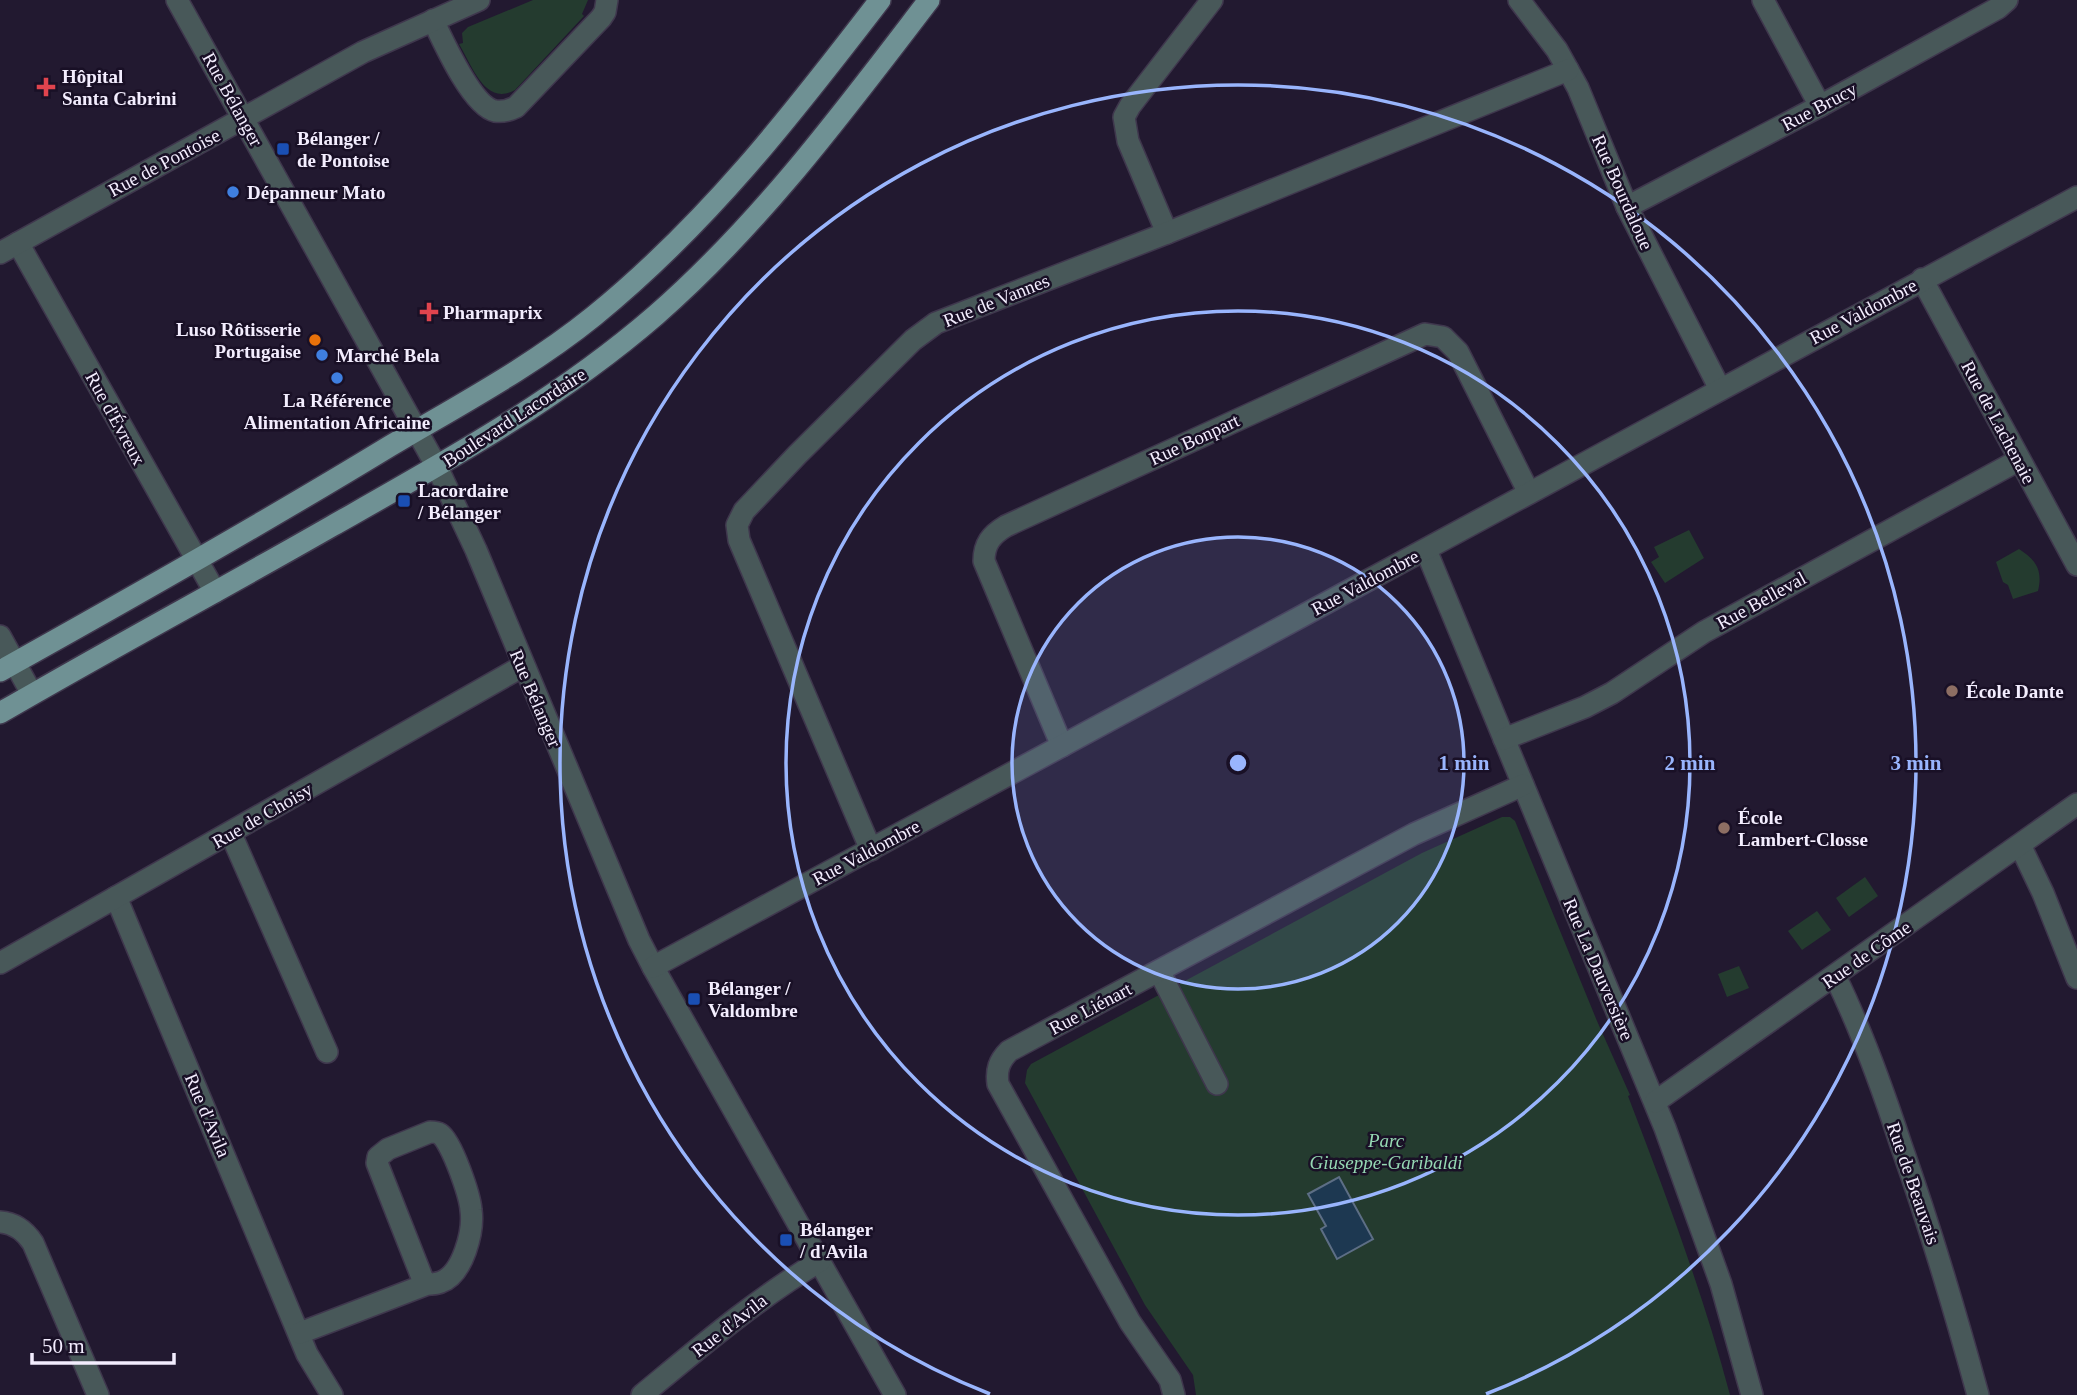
<svg xmlns="http://www.w3.org/2000/svg" width="2077" height="1395" font-family="Georgia,serif">
<style>
.green{fill:#243b2f}
.water{fill:#1d3851;stroke:#5d6e85;stroke-width:2}
.lines{fill:none;stroke-linecap:round;stroke-linejoin:round}
.minor-casing{stroke:#3f374d;stroke-width:24}
.major-casing{stroke:#3f374d;stroke-width:24}
.minor{stroke:#485859;stroke-width:21}
.major{stroke:#6f9194;stroke-width:21}
.ring{fill:none;stroke:#99b5fd;stroke-width:3.5}
.health-dot{fill:#e0444e;stroke:#191026;stroke-width:2.5}
.transit-dot{fill:#1a4fb4;stroke:#191026;stroke-width:2.5}
.shop-dot{fill:#3f7fe0;stroke:#191026;stroke-width:2.5}
.food-dot{fill:#e8710a;stroke:#191026;stroke-width:2.5}
.education-dot{fill:#8d6e63;stroke:#191026;stroke-width:2.5}
.labels{text-anchor:middle;stroke-width:5;stroke-linejoin:round;paint-order:stroke}
.poi-label{font-size:19px;font-weight:bold;fill:#f3edfe;stroke:#191026;text-anchor:start}
.street-label{font-size:19px;fill:#f3edfe;stroke:#191026}
.park-label{font-size:19px;font-style:italic;fill:#95d8b3;stroke:#191026}
.centre{fill:#99b5fd;stroke:#191026;stroke-width:3.5}
.ring-label{font-size:21px;text-anchor:middle;font-weight:bold;fill:#99b5fd;stroke:#191026;stroke-width:5;stroke-linejoin:round;paint-order:stroke}
</style>
<rect width="100%" height="100%" fill="#221930"/>
<g class="green">
<path d="M 533,0 L 588,0 L 582,14 L 584,16 L 515,90 C 485,107 472,65 459,44 L 463,43 L 462,33 L 468,27 Z"/>
<path d="M 1689,530 L 1704,558 L 1665,583 L 1651,562 L 1659,557 L 1654,547 Z"/>
<path d="M 2019,549 C 2036,560 2043,570 2038,591 L 2013,599 L 2008,585 L 2003,582 L 1996,562 Z"/>
<path d="M 1502,817 L 1510,817 L 1515,821 L 1597,1021 L 1630,1095 L 1628,1096 C 1666,1195 1703,1293 1730,1395 L 1196,1395 L 1193,1375 L 1145,1305 L 1025,1083 L 1027,1070 L 1031,1064 L 1422,853 Z"/>
<path d="M 1865,877 L 1878,896 L 1849,917 L 1836,898 Z"/>
<path d="M 1817,911 L 1831,930 L 1802,950 L 1788,931 Z"/>
<path d="M 1739,966 L 1749,988 L 1727,997 L 1718,974 Z"/>
</g>
<path class="water" d="M 1339,1177 L 1373,1239 L 1337,1259 L 1321,1229 L 1326,1226 L 1308,1194 Z"/>
<g class="lines">
<defs>
<g id="minor">
<path d="M 177,0 L 437,467 L 476,550 L 639,940 L 653,967 L 895,1395"/>
<path d="M 1519,0 L 1557,50 L 1578,88 L 1627,207 L 1720,389"/>
<path d="M 1763,0 L 1820,106"/>
<path d="M 433,20 C 443,41 472,106 495,111 C 502,112 510,110 516,107 L 601,18 L 605,12 L 607,0"/>
<path d="M 1627,207 L 1820,106 L 1998,8 L 2007,0"/>
<path d="M 1167,233 L 1128,141 L 1124,117 L 1130,106 L 1212,0"/>
<path d="M 18,243 L 215,592"/>
<path d="M 0,253 L 363,52 L 479,0"/>
<path d="M 1922,279 L 2077,565"/>
<path d="M 1426,550 L 1665,1128 L 1721,1284 L 1752,1395"/>
<path d="M 0,636 L 32,694"/>
<path d="M 1504,739 L 1585,707 L 1612,693 L 1704,632 L 2019,460"/>
<path d="M 1062,746 L 984,561 C 984,544 991,535 1006,526 L 1425,334 L 1443,337 L 1458,352 L 1529,493"/>
<path d="M 231,834 L 327,1052"/>
<path d="M 2020,845 L 2043,893 L 2077,978"/>
<path d="M 871,850 L 739,540 L 737,525 L 744,511 L 797,455 L 913,340 L 936,323 L 1167,233 L 1568,70"/>
<path d="M 116,897 L 307,1354 L 332,1395"/>
<path d="M 0,963 L 523,666"/>
<path d="M 653,967 L 2077,197"/>
<path d="M 1159,971 L 1217,1084"/>
<path d="M 1835,976 C 1862,1031 1882,1087 1901,1145 C 1930,1227 1955,1311 1978,1395"/>
<path d="M 1655,1102 L 2077,804"/>
<path d="M 0,1222 C 15,1223 25,1231 33,1243 L 98,1395"/>
<path d="M 300,1333 L 425,1285 C 430,1284 436,1284 441,1282 C 463,1274 474,1231 471,1210 C 470,1196 452,1142 440,1134 C 437,1132 434,1132 430,1132 L 388,1149 L 378,1157 L 377,1163 L 425,1285"/>
<path d="M 642,1395 C 699,1348 756,1299 820,1261"/>
<path d="M 1174,1395 L 1170,1380 L 1130,1322 L 998,1084 C 996,1070 999,1061 1009,1051 L 1414,834 L 1523,785"/>
</g>
<g id="major">
<path d="M 0,671 C 131,598 262,524 390,446 C 459,405 531,367 594,316 C 708,223 791,116 880,0"/>
<path d="M 0,713 C 110,649 222,589 332,526 C 445,462 558,400 656,315 C 762,222 844,111 929,0"/>
</g>
</defs>
<use href="#minor" class="minor-casing"/>
<use href="#major" class="major-casing"/>
<use href="#minor" class="minor"/>
<use href="#major" class="major"/>
</g>
<circle cx="1238" cy="763" r="226" fill="#99b5fd" fill-opacity=".12"/>
<g class="ring">
<circle cx="1238" cy="763" r="226"/>
<circle cx="1238" cy="763" r="452"/>
<path d="M990 1394A678 678 0 1 1 1486 1394"/>
</g>
<g class="health-dot">
<path d="M42.5 76.5h7v7h7v7h-7v7h-7v-7h-7v-7h7z"/>
<path d="M425.5 301.5h7v7h7v7h-7v7h-7v-7h-7v-7h7z"/>
</g>
<g class="transit-dot">
<rect x="276" y="142" width="14" height="14" rx="3.5"/>
<rect x="397" y="494" width="14" height="14" rx="3.5"/>
<rect x="687" y="992" width="14" height="14" rx="3.5"/>
<rect x="779" y="1233" width="14" height="14" rx="3.5"/>
</g>
<g class="shop-dot">
<circle cx="233" cy="192" r="7"/>
<circle cx="322" cy="355" r="7"/>
<circle cx="337" cy="378" r="7"/>
</g>
<circle class="food-dot" cx="315" cy="340" r="7"/>
<g class="education-dot">
<circle cx="1952" cy="691" r="7"/>
<circle cx="1724" cy="828" r="7"/>
</g>
<g class="labels">
<g class="poi-label">
<text x="62" y="83">Hôpital<tspan x="62" dy="22">Santa Cabrini</tspan></text>
<text x="297" y="145">Bélanger /<tspan x="297" dy="22">de Pontoise</tspan></text>
<text x="247" y="199">Dépanneur Mato</text>
<text x="443" y="319">Pharmaprix</text>
<text x="301" y="336" text-anchor="end">Luso Rôtisserie<tspan x="301" dy="22">Portugaise</tspan></text>
<text x="336" y="362">Marché Bela</text>
<text x="337" y="407" text-anchor="middle">La Référence<tspan x="337" dy="22">Alimentation Africaine</tspan></text>
<text x="418" y="497">Lacordaire<tspan x="418" dy="22">/ Bélanger</tspan></text>
<text x="1966" y="698">École Dante</text>
<text x="1738" y="824">École<tspan x="1738" dy="22">Lambert-Closse</tspan></text>
<text x="708" y="995">Bélanger /<tspan x="708" dy="22">Valdombre</tspan></text>
<text x="800" y="1236">Bélanger<tspan x="800" dy="22">/ d'Avila</tspan></text>
</g>
<g class="street-label">
<text transform="translate(233 99) rotate(61)" y="7">Rue Bélanger</text>
<text transform="translate(1819 106) rotate(-28)" y="7">Rue Brucy</text>
<text transform="translate(164 162) rotate(-28)" y="7">Rue de Pontoise</text>
<text transform="translate(1623 192) rotate(66)" y="7">Rue Bourdaloue</text>
<text transform="translate(996 300) rotate(-22)" y="7">Rue de Vannes</text>
<text transform="translate(1863 311) rotate(-28)" y="7">Rue Valdombre</text>
<text transform="translate(514 417) rotate(-33)" y="7">Boulevard Lacordaire</text>
<text transform="translate(116 418) rotate(61)" y="7">Rue d'Évreux</text>
<text transform="translate(1999 422) rotate(62)" y="7">Rue de Lachenaie</text>
<text transform="translate(1194 439) rotate(-25)" y="7">Rue Bonpart</text>
<text transform="translate(1365 582) rotate(-28)" y="7">Rue Valdombre</text>
<text transform="translate(1761 600) rotate(-29)" y="7">Rue Belleval</text>
<text transform="translate(536 698) rotate(67)" y="7">Rue Bélanger</text>
<text transform="translate(262 815) rotate(-30)" y="7">Rue de Choisy</text>
<text transform="translate(866 852) rotate(-28)" y="7">Rue Valdombre</text>
<text transform="translate(1866 954) rotate(-35)" y="7">Rue de Côme</text>
<text transform="translate(1599 969) rotate(67)" y="7">Rue La Dauversière</text>
<text transform="translate(1090 1008) rotate(-28)" y="7">Rue Liénart</text>
<text transform="translate(208 1115) rotate(67)" y="7">Rue d'Avila</text>
<text transform="translate(1914 1183) rotate(71)" y="7">Rue de Beauvais</text>
<text transform="translate(729 1325) rotate(-38)" y="7">Rue d'Avila</text>
</g>
<g class="park-label">
<text x="1386" y="1147">Parc<tspan x="1386" dy="22">Giuseppe-Garibaldi</tspan></text>
</g>
</g>
<circle cx="1238" cy="763" r="10" class="centre"/>
<g class="ring-label">
<text x="1464" y="770">1 min</text>
<text x="1690" y="770">2 min</text>
<text x="1916" y="770">3 min</text>
</g>
<path d="M32 1353v10h142v-10" fill="none" stroke="#f3edfe" stroke-width="3.5"/>
<text x="42" y="1353" font-size="21" fill="#f3edfe" stroke="#191026" stroke-width="5" paint-order="stroke">50 m</text>
</svg>
